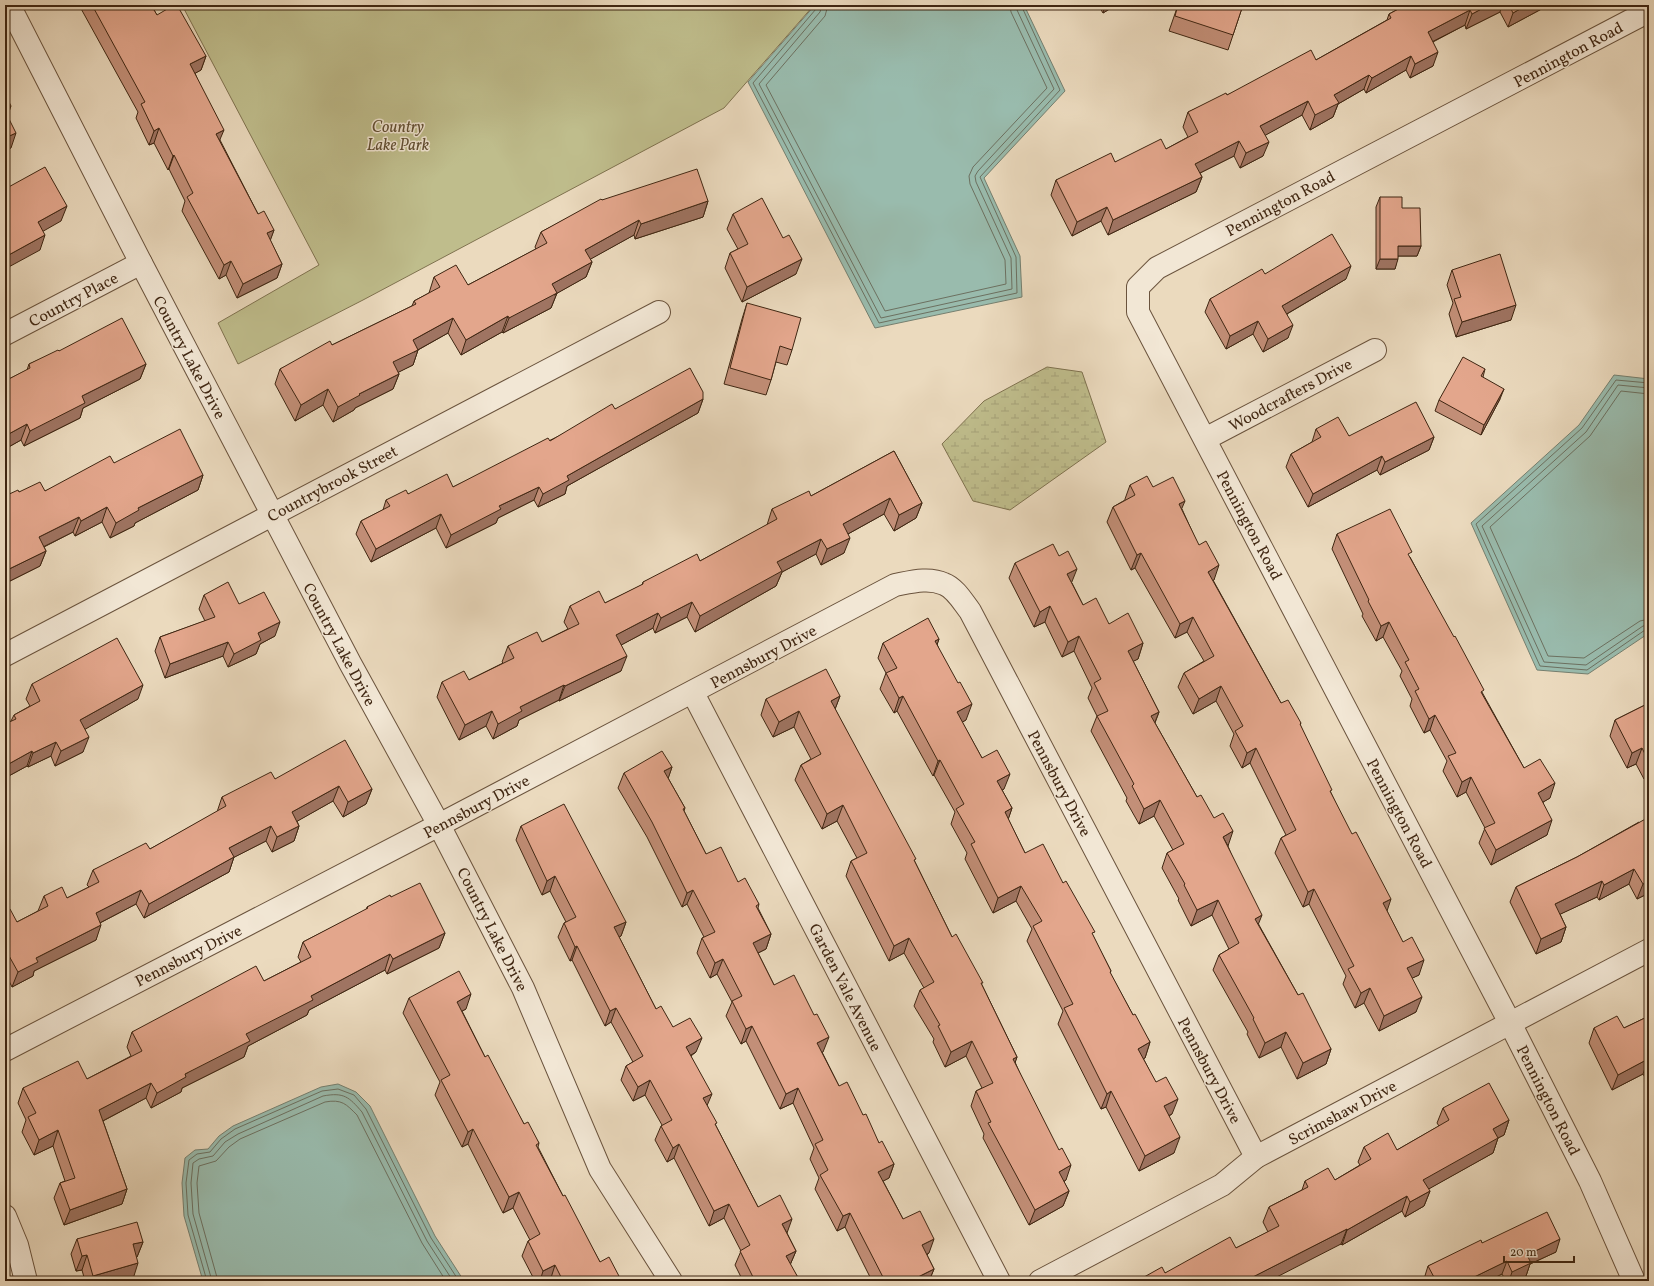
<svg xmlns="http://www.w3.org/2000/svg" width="1654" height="1286" font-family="Vollkorn,serif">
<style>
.green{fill:#bfbd8c;stroke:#7f724f}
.wetland{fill:url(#wetland-marsh);stroke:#7f724f}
.water{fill:#99bbad;stroke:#757f6f}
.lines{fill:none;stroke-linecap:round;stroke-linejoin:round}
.shore{stroke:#6c7060;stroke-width:1}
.street-casing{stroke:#6a533d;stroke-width:24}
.street{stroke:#f2e7d5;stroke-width:22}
.wall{fill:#c38f78;stroke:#3f2612}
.shaded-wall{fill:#9f7462;stroke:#3f2612}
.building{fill:#e3a68c;stroke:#3f2612}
.labels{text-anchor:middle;stroke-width:3;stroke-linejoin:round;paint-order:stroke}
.street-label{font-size:16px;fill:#3f2612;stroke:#f2e7d5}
.park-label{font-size:16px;font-style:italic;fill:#5f4c30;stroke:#f2e7d5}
</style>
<defs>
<pattern id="wetland-marsh" width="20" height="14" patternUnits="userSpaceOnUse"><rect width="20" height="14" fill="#bfbd8c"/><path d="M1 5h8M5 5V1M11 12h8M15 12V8" fill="none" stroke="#a5a278"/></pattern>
</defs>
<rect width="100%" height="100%" fill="#ebdabe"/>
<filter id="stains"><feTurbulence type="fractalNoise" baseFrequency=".005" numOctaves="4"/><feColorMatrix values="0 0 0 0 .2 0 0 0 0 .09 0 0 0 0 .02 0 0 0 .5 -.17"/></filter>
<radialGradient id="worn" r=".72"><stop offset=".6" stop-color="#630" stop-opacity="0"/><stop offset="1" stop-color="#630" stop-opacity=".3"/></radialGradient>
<path class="green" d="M 182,5 L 814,5 L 724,108 L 363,300 L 238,364 L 218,323 L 319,265 Z"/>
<path class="wetland" d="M 1047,367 L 1082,372 L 1106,442 L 1010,510 L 973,501 L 942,444 L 984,401 Z"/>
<g class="water">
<path d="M 815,5 L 1024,5 L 1065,91 L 984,178 L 1020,256 L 1022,297 L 875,328 L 748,82 Z"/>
<path d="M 1614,375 L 1649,379 L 1649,633 L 1588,674 L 1537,670 L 1471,523 L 1579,425 Z"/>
<path d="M 338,1084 L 356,1092 L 370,1106 L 435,1236 L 464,1281 L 203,1281 L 184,1216 L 182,1183 L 185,1158 L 195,1150 L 208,1149 L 219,1136 L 233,1126 L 321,1087 Z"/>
</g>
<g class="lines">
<g class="shore">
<path d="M 817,5 L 816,9 L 753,83 L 879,323 L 1017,293 L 1016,257 L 980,177 L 1060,90 L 1021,5"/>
<path d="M 822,5 L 820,12 L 759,84 L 881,318 L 1012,289 L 1011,258 L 976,182 L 975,176 L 978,171 L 1054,89 L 1017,10 L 1016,5"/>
<path d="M 828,5 L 825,16 L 766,85 L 885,311 L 1006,284 L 1005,260 L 970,184 L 969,176 L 973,167 L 1047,88 L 1011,12 L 1010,5"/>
<path d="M 1649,383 L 1616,380 L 1582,428 L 1476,524 L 1540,666 L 1587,670 L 1645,630 L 1649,630"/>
<path d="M 1649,388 L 1618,385 L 1586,432 L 1482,526 L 1544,662 L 1586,665 L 1643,626 L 1649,625"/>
<path d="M 1649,394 L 1621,391 L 1590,436 L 1490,527 L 1548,656 L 1584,658 L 1640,621 L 1649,619"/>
<path d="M 207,1281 L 188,1215 L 186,1183 L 189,1160 L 197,1154 L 210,1152 L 221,1139 L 235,1129 L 322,1091 L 338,1089 L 354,1095 L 366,1109 L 431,1238 L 459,1281"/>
<path d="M 212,1281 L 193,1214 L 191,1183 L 193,1163 L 199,1159 L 213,1156 L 225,1142 L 238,1134 L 323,1096 C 344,1092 349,1097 362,1112 L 427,1241 L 453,1281"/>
<path d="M 218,1281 L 199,1213 L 197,1183 L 199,1166 L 216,1161 L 229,1147 L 240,1139 L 325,1102 C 342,1099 346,1104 357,1115 L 422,1243 L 446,1281"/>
</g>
<defs>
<g id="street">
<path d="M 9,5 L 141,263 L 350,663 L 439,825 L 523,988 L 600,1169 L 671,1281"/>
<path d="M 5,334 L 141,263"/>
<path d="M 1205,439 L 1375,350"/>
<path d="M 5,655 L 659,312"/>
<path d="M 693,693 L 999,1281"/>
<path d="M 5,1050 L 439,825 L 895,585 C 911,582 929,577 944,584 C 955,588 963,602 970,611 L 1256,1157"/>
<path d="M 5,1216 L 17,1245 L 26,1281"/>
<path d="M 1040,1281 L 1222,1185 L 1256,1157 L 1649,950"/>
<path d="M 1634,1281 L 1590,1181 L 1510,1023 L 1138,312 L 1138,287 L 1157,268 L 1649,11"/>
</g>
</defs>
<use href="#street" class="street-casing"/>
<use href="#street" class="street"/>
</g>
<g class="wall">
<path d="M 79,5 L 151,5 L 157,15 L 206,56 L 201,70 L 195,73 L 220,140 L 258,214 L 274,230 L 270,240 L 282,264 L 277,278 L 237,298 L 226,275 L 219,279 L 182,211 L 185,201 L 169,169 L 168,170 L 154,143 L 149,145 L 136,118 L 138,112 Z"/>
<path d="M 1098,5 L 1116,5 L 1103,13 Z"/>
<path d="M 1178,5 L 1243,5 L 1228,50 L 1169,31 Z"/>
<path d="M 1406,5 L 1549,5 L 1508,27 L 1500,12 L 1466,29 L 1465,25 L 1433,42 L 1433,66 L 1410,78 L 1406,70 L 1366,93 L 1364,89 L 1338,104 L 1333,117 L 1310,130 L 1302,115 L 1265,135 L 1263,156 L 1240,168 L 1234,156 L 1200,173 L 1202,177 L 1196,192 L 1108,235 L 1101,221 L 1072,236 L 1051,195 L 1056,180 L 1115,162 L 1166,149 L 1188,137 L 1183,127 L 1188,112 L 1227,95 L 1316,60 L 1387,20 L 1389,14 Z"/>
<path d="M 1380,197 L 1402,208 L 1421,246 L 1417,256 L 1398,256 L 1395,269 L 1376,269 L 1376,207 Z"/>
<path d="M 602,200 L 708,201 L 703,217 L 635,239 L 634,235 L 590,259 L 592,262 L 586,277 L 557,293 L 551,308 L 503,333 L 502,332 L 461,355 L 448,333 L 418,350 L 413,365 L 398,372 L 399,374 L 393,389 L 355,408 L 354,410 L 333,422 L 323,405 L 295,421 L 275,384 L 280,369 L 332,345 L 412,306 L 414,301 L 429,293 L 434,277 L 468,285 L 536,249 L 535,247 L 541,232 Z"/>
<path d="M 733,214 L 783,238 L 796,274 L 742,302 L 725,268 L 730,253 L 738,249 L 727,229 Z"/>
<path d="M 1452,270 L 1511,320 L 1456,337 L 1449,314 L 1453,303 L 1447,285 Z"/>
<path d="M 1265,274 L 1346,279 L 1287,314 L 1288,338 L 1263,352 L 1253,334 L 1226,349 L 1205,312 L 1210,299 Z"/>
<path d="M 747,303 L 792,350 L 787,365 L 776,362 L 771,380 L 766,395 L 724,384 L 742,319 Z"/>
<path d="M 59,351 L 146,364 L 140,379 L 83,408 L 80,418 L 24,446 L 21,440 L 5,449 L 5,381 L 27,370 L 29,364 Z"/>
<path d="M 1485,369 L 1483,377 L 1500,399 L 1481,435 L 1435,411 L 1439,400 Z"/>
<path d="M 703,399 L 698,413 L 567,486 L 565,494 L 538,507 L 534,500 L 498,518 L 496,523 L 446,548 L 436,528 L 371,562 L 356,534 L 361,521 L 383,510 L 386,500 L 408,494 L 453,487 L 615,409 Z"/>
<path d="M 1316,429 L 1349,436 L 1434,437 L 1429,450 L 1380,475 L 1377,470 L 1308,507 L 1286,467 L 1291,454 L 1312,442 Z"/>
<path d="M 894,451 L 922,503 L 916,518 L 894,531 L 884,514 L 848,534 L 844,553 L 821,565 L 816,554 L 782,572 L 776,586 L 695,632 L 687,617 L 655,633 L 653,628 L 621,645 L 621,671 L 559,701 L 559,700 L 519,720 L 517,726 L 493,739 L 486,726 L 459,740 L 437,697 L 442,682 L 469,680 L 503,663 L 502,662 L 508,646 L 542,642 L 568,629 L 564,622 L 570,606 L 605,603 L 642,585 L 643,582 L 700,561 L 767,525 L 772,509 L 811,496 Z"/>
<path d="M 114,463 L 203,475 L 198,490 L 135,523 L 134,526 L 110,538 L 102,522 L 75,536 L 73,532 L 44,547 L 46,551 L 40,566 L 8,582 L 5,589 L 5,496 L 19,492 L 45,491 Z"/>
<path d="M 1130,485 L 1153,487 L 1182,509 L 1214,580 L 1213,580 L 1281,703 L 1301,723 L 1300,725 L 1331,793 L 1387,911 L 1419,975 L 1412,978 L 1416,1012 L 1379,1031 L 1364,1003 L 1355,1008 L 1343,984 L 1346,976 L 1309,904 L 1303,907 L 1275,853 L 1281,838 L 1286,835 L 1250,763 L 1242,768 L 1230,746 L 1234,734 L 1216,701 L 1193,714 L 1178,687 L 1184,673 L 1204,661 L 1187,632 L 1175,638 L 1135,568 L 1131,570 L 1107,522 L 1113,507 L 1125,500 L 1125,499 Z"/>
<path d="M 1337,534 L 1410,557 L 1483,694 L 1524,768 L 1550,798 L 1543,802 L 1547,835 L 1491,865 L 1479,843 L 1485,828 L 1466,792 L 1457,797 L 1443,771 L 1447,761 L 1430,730 L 1424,733 L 1410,706 L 1412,699 L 1400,676 L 1402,671 L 1383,637 L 1376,641 L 1362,616 L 1363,614 L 1332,549 Z"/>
<path d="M 1015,563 L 1072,583 L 1083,605 L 1109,624 L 1143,643 L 1138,659 L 1133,661 L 1159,712 L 1155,723 L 1197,797 L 1228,846 L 1259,925 L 1298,995 L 1331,1049 L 1326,1064 L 1297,1079 L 1281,1047 L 1259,1058 L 1247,1034 L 1248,1032 L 1213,970 L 1219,955 L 1229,949 L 1212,915 L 1191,926 L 1178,900 L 1179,899 L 1162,868 L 1167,853 L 1173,850 L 1154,816 L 1139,824 L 1126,801 L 1127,798 L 1091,731 L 1097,716 L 1088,698 L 1092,688 L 1074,651 L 1062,657 L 1045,622 L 1034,627 L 1009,578 Z"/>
<path d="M 204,595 L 239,604 L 275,636 L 260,644 L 256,654 L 228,667 L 223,656 L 165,678 L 155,651 L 160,637 L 205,621 L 199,609 Z"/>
<path d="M 939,639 L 937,644 L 966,720 L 962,722 L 982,758 L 1004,789 L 1002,790 L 1012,808 L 1008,819 L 1025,853 L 1063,883 L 1093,936 L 1111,971 L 1110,973 L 1133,1015 L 1150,1042 L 1145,1058 L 1143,1058 L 1172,1114 L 1169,1116 L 1174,1153 L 1139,1171 L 1106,1107 L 1101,1109 L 1058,1024 L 1063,1011 L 1027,941 L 1032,929 L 1016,901 L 993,913 L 965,859 L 967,853 L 951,824 L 955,812 L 934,775 L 933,776 L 897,711 L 894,713 L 880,689 L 886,673 L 878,658 L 883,643 Z"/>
<path d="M 32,684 L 138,699 L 85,729 L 83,752 L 55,766 L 51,756 L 28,767 L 27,766 L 5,778 L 5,724 L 11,721 L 14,715 L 30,706 L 26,699 Z"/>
<path d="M 840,696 L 835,709 L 915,862 L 952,937 L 982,985 L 1017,1057 L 1015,1062 L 1066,1180 L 1064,1182 L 1069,1191 L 1063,1206 L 1029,1225 L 983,1138 L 984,1134 L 971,1106 L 976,1091 L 982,1088 L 966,1056 L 945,1067 L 933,1042 L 934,1039 L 914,1006 L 920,990 L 924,988 L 904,953 L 889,961 L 846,876 L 851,861 L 857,858 L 837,821 L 822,829 L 795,780 L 801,765 L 811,759 L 794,727 L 773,737 L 761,715 L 766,699 Z"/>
<path d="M 1649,703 L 1649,776 L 1644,779 L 1636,764 L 1627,768 L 1610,736 L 1615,720 Z"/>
<path d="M 672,767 L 668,778 L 685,808 L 684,811 L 706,854 L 738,882 L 759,904 L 758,908 L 771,934 L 766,949 L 758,953 L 774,985 L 823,1052 L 822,1052 L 839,1086 L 863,1115 L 879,1143 L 894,1164 L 889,1178 L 883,1181 L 903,1219 L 929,1253 L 927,1255 L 934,1269 L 929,1281 L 872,1281 L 845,1227 L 837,1231 L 815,1189 L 819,1178 L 810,1159 L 814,1148 L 793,1103 L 780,1109 L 746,1041 L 741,1044 L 726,1016 L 732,1002 L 717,974 L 710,978 L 697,953 L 702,938 L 704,937 L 687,904 L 682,907 L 647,837 L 618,788 L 624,773 Z"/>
<path d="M 275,779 L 372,789 L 366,804 L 343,817 L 333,801 L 297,821 L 299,826 L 294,841 L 272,852 L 266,841 L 234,857 L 229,872 L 144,918 L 136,904 L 100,923 L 96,940 L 34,971 L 33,976 L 12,987 L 5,973 L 5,912 L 17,922 L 38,911 L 44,896 L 67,898 L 89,887 L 87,885 L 93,870 L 150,849 L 217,812 L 222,797 Z"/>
<path d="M 1639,822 L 1649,893 L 1637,899 L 1629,884 L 1599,900 L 1597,897 L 1560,914 L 1566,927 L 1561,942 L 1536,954 L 1510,902 L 1516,887 L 1577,857 Z"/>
<path d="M 521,826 L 626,922 L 621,936 L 619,937 L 656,1009 L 696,1052 L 691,1056 L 707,1105 L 716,1126 L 758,1207 L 787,1233 L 796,1251 L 790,1265 L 800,1281 L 743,1281 L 735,1265 L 741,1251 L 724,1218 L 709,1226 L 674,1158 L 667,1162 L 655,1140 L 661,1126 L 662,1125 L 645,1095 L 633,1101 L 621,1080 L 626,1066 L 633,1062 L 611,1022 L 605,1026 L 572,960 L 570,961 L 558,937 L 564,923 L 566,922 L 550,891 L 542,895 L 516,840 Z"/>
<path d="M 391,897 L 445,933 L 439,948 L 387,974 L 385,970 L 309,1010 L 307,1015 L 248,1046 L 244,1057 L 182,1088 L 181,1092 L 151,1108 L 146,1098 L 103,1121 L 127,1189 L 122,1204 L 64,1225 L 54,1198 L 60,1183 L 65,1181 L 53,1146 L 34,1155 L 22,1132 L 26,1120 L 18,1103 L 23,1088 L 87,1079 L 131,1056 L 127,1047 L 132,1032 L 264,981 L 301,962 L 298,957 L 303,942 L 366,910 L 367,907 Z"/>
<path d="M 409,998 L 466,1009 L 462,1011 L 485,1057 L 524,1124 L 539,1143 L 538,1147 L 563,1196 L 600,1262 L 619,1281 L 535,1281 L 522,1256 L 528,1241 L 530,1240 L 513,1208 L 503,1213 L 468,1144 L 462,1147 L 435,1095 L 440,1082 L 403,1013 Z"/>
<path d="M 1649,1016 L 1649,1083 L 1648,1083 L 1643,1074 L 1612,1090 L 1589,1043 L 1594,1028 L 1624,1028 Z"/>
<path d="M 1443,1108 L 1509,1120 L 1504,1135 L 1498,1138 L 1493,1153 L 1428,1189 L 1430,1191 L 1424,1206 L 1405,1217 L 1402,1211 L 1342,1245 L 1341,1244 L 1165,1273 L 1236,1248 L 1268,1232 L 1263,1222 L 1269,1207 L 1302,1190 L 1305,1181 L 1335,1180 L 1360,1165 L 1358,1162 L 1364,1147 L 1397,1150 L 1439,1126 L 1437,1123 Z"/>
<path d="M 1649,1161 L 1649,1170 L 1647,1167 Z"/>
<path d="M 77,1239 L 143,1242 L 137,1257 L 136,1257 L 133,1279 L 124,1281 L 85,1281 L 82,1270 L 76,1271 L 71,1254 Z"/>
<path d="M 1482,1243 L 1556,1252 L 1530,1264 L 1526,1276 L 1515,1281 L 1506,1281 L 1502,1274 L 1488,1281 L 1424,1281 L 1424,1279 L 1428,1266 Z"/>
</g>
<g class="shaded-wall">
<path d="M 1105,5 L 1116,5 L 1103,13 Z"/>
<path d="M 1489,5 L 1502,5 L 1500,12 L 1466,29 L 1472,14 Z"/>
<path d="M 1527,5 L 1549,5 L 1508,27 L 1513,13 Z"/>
<path d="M 1470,10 L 1465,25 L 1422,47 L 1428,32 Z"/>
<path d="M 1438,52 L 1433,66 L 1410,78 L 1415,64 Z"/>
<path d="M 206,56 L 201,70 L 185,79 L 190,64 Z"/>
<path d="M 1411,56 L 1406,70 L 1366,93 L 1372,78 Z"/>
<path d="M 1369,75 L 1364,89 L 1338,104 L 1333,117 L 1310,130 L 1315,115 L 1334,95 Z"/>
<path d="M 1308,101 L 1302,115 L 1255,141 L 1260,126 Z"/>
<path d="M 11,106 L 6,121 L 5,121 L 5,109 Z"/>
<path d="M 159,128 L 154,143 L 149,145 L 154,131 Z"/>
<path d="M 224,130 L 218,144 L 216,134 Z"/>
<path d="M 16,133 L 11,148 L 5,151 L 5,138 Z"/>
<path d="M 1239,141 L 1234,156 L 1190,178 L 1195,164 Z"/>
<path d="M 1269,142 L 1263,156 L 1240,168 L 1246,153 Z"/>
<path d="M 174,155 L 169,169 L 168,170 L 173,156 Z"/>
<path d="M 1202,177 L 1196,192 L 1108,235 L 1113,220 Z"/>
<path d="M 708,201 L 703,217 L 635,239 L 641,224 Z"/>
<path d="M 67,206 L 61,221 L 33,237 L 38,222 Z"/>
<path d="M 1107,207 L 1101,221 L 1072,236 L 1077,222 Z"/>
<path d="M 639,220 L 634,235 L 580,265 L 585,250 Z"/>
<path d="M 274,230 L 269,244 L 267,233 Z"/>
<path d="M 45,235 L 40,250 L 5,269 L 5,257 Z"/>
<path d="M 1398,246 L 1421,246 L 1417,256 L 1395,256 Z"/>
<path d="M 802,259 L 796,274 L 742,302 L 747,287 Z"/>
<path d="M 1380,259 L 1398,259 L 1395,269 L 1376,269 Z"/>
<path d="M 231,261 L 226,275 L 219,279 L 224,265 Z"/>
<path d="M 592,262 L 586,277 L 554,295 L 557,293 L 551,308 L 503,333 L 509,318 L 552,284 Z"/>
<path d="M 282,264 L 277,278 L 237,298 L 243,284 Z"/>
<path d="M 1351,266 L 1346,279 L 1278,319 L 1282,306 Z"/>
<path d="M 1516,305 L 1511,320 L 1456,337 L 1462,322 Z"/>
<path d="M 508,316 L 502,332 L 461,355 L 466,340 Z"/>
<path d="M 453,318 L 448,333 L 414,352 L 418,350 L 413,365 L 387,378 L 393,362 L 413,340 Z"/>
<path d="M 1258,321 L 1253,334 L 1226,349 L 1230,336 Z"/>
<path d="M 1293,325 L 1288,338 L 1263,352 L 1268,339 Z"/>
<path d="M 146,364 L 140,379 L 83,408 L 80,418 L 24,446 L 30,431 L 82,396 Z"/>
<path d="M 399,374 L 393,389 L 355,408 L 354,410 L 333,422 L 338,407 L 359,394 Z"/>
<path d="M 328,389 L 323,405 L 295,421 L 301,405 Z"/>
<path d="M 1504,389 L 1500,399 L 1481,435 L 1484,425 Z"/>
<path d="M 703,399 L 698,413 L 567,486 L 565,494 L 538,507 L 543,494 L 567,476 Z"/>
<path d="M 27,424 L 21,440 L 5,449 L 5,436 Z"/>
<path d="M 1434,437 L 1429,450 L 1380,475 L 1385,462 Z"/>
<path d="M 1382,456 L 1377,470 L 1308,507 L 1313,494 Z"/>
<path d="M 203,475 L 198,490 L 135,523 L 134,526 L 110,538 L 116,523 L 138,508 Z"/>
<path d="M 539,487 L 534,500 L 498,518 L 496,523 L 446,548 L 451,535 L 499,506 Z"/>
<path d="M 890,498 L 884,514 L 837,540 L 843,524 Z"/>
<path d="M 1185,501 L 1179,515 L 1179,504 Z"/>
<path d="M 922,503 L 916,518 L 894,531 L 899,515 Z"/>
<path d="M 107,507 L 102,522 L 75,536 L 81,521 Z"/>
<path d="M 441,514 L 436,528 L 371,562 L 376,549 Z"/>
<path d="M 79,517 L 73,532 L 33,552 L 39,537 Z"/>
<path d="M 850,538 L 844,553 L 821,565 L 827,549 Z"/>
<path d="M 821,539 L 816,554 L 782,572 L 776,586 L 695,632 L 700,616 L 777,562 Z"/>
<path d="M 46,551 L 40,566 L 8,582 L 5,589 L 5,571 Z"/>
<path d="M 1141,553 L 1135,568 L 1131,570 L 1137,555 Z"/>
<path d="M 1219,565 L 1214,580 L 1202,586 L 1208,572 Z"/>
<path d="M 1077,569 L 1071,584 L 1067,574 Z"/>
<path d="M 692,602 L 687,617 L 655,633 L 661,618 Z"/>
<path d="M 1050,606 L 1045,622 L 1034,627 L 1040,612 Z"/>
<path d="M 658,613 L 653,628 L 610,651 L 616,635 Z"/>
<path d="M 1193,617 L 1187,632 L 1175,638 L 1180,624 Z"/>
<path d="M 280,622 L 275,636 L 260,644 L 256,654 L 228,667 L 234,654 L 258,633 Z"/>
<path d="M 1389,622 L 1383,637 L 1376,641 L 1381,626 Z"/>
<path d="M 1079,636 L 1074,651 L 1062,657 L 1068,642 Z"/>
<path d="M 939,639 L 934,654 L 935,641 Z"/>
<path d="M 228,642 L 223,656 L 165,678 L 170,664 Z"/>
<path d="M 1143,643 L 1138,659 L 1122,667 L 1128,651 Z"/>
<path d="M 627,656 L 621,671 L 559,701 L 565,686 Z"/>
<path d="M 143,685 L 138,699 L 75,735 L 80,720 Z"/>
<path d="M 564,685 L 559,700 L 519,720 L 517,726 L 493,739 L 498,724 L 520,707 Z"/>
<path d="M 1221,686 L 1216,701 L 1193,714 L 1199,699 Z"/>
<path d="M 840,696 L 834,712 L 831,701 Z"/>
<path d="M 903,696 L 897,711 L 894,713 L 899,698 Z"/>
<path d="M 972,704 L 966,720 L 952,728 L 957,712 Z"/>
<path d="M 492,711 L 486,726 L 459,740 L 465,725 Z"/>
<path d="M 799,711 L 794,727 L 773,737 L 779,722 Z"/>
<path d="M 1159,712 L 1153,727 L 1151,716 Z"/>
<path d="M 1435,715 L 1430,730 L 1424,733 L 1429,719 Z"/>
<path d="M 89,737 L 83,752 L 55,766 L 61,751 Z"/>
<path d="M 56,742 L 51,756 L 28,767 L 33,753 Z"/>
<path d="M 1256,748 L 1250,763 L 1242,768 L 1247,753 Z"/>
<path d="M 1642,748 L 1636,764 L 1627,768 L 1632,753 Z"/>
<path d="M 32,751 L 27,766 L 5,778 L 5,766 Z"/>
<path d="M 940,760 L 934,775 L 933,776 L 938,761 Z"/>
<path d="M 1649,766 L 1649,776 L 1644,779 Z"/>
<path d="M 672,767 L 667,782 L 664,771 Z"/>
<path d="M 1010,774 L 1004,789 L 992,796 L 997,781 Z"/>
<path d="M 1471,777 L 1466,792 L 1457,797 L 1462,782 Z"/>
<path d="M 1555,783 L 1550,798 L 1533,808 L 1538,793 Z"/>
<path d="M 339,786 L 333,801 L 287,827 L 292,812 Z"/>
<path d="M 372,789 L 366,804 L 343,817 L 348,802 Z"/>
<path d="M 1160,800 L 1154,816 L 1139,824 L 1144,809 Z"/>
<path d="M 843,805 L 837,821 L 822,829 L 827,814 Z"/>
<path d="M 1012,808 L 1007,823 L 1005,812 Z"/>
<path d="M 1552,820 L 1547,835 L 1491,865 L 1496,850 Z"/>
<path d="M 271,826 L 266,841 L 223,863 L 229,848 Z"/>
<path d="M 299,826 L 294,841 L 272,852 L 277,837 Z"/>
<path d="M 1233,831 L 1228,846 L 1223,837 Z"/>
<path d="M 234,857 L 229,872 L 144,918 L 149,904 Z"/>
<path d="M 1634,869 L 1629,884 L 1599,900 L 1604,885 Z"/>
<path d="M 555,876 L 550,891 L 542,895 L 547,881 Z"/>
<path d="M 1602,881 L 1597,897 L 1550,919 L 1555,904 Z"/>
<path d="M 1649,881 L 1649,893 L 1637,899 L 1643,884 Z"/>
<path d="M 1021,886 L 1016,901 L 993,913 L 998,898 Z"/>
<path d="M 1314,889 L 1309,904 L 1303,907 L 1308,892 Z"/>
<path d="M 141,890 L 136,904 L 90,928 L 96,913 Z"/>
<path d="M 693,890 L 687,904 L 682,907 L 687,893 Z"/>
<path d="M 1391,899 L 1386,914 L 1383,903 Z"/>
<path d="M 1218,900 L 1212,915 L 1191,926 L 1197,910 Z"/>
<path d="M 1262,915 L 1256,930 L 1255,919 Z"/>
<path d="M 626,922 L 621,936 L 609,942 L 614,927 Z"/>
<path d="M 101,925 L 96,940 L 34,971 L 33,976 L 12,987 L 18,972 L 36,958 Z"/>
<path d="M 1566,927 L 1561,942 L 1536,954 L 1541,939 Z"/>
<path d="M 445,933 L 439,948 L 387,974 L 393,959 Z"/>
<path d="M 771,934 L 766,949 L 748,958 L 753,943 Z"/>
<path d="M 909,938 L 904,953 L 889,961 L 894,946 Z"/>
<path d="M 577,946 L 572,960 L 570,961 L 575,947 Z"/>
<path d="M 8,954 L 5,962 L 5,955 Z"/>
<path d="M 390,954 L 385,970 L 309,1010 L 307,1015 L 248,1046 L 244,1057 L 182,1088 L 181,1092 L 151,1108 L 157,1093 L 246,1034 L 311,996 Z"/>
<path d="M 723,959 L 717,974 L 710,978 L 715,963 Z"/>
<path d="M 1424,960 L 1419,975 L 1402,983 L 1407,968 Z"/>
<path d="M 1370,988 L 1364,1003 L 1355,1008 L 1361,993 Z"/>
<path d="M 471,994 L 466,1009 L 451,1017 L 457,1002 Z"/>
<path d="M 1422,997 L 1416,1012 L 1379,1031 L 1384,1016 Z"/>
<path d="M 616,1008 L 611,1022 L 605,1026 L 610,1011 Z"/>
<path d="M 752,1026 L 746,1041 L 741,1044 L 746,1029 Z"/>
<path d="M 1286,1032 L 1281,1047 L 1259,1058 L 1265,1043 Z"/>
<path d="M 829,1037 L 823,1052 L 812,1057 L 817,1043 Z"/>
<path d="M 702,1038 L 696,1052 L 681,1061 L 686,1047 Z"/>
<path d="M 972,1041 L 966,1056 L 945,1067 L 951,1052 Z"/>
<path d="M 1150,1042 L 1145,1058 L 1133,1064 L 1138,1049 Z"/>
<path d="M 1331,1049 L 1326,1064 L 1297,1079 L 1303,1063 Z"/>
<path d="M 1017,1057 L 1012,1072 L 1013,1059 Z"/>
<path d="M 1648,1059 L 1643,1074 L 1612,1090 L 1618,1075 Z"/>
<path d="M 650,1080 L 645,1095 L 633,1101 L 638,1087 Z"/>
<path d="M 151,1083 L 146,1098 L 93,1126 L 99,1110 Z"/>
<path d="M 798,1088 L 793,1103 L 780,1109 L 786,1094 Z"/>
<path d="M 1111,1091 L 1106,1107 L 1101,1109 L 1107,1094 Z"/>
<path d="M 712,1094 L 706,1108 L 703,1098 Z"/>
<path d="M 1178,1099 L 1172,1114 L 1158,1121 L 1164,1106 Z"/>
<path d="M 1509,1120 L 1504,1135 L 1498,1138 L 1493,1153 L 1418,1195 L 1423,1180 L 1493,1129 Z"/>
<path d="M 473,1129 L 468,1144 L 462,1147 L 468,1132 Z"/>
<path d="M 58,1130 L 53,1146 L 34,1155 L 39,1140 Z"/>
<path d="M 1180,1137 L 1174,1153 L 1139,1171 L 1145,1156 Z"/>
<path d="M 679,1144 L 674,1158 L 667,1162 L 673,1148 Z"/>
<path d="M 894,1164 L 889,1178 L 872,1187 L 878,1172 Z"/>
<path d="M 1071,1165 L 1066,1180 L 1053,1188 L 1059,1172 Z"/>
<path d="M 127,1189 L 122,1204 L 64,1225 L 70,1210 Z"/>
<path d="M 1069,1191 L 1063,1206 L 1029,1225 L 1035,1210 Z"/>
<path d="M 1430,1191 L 1424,1206 L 1405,1217 L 1410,1202 Z"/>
<path d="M 519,1192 L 513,1208 L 503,1213 L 509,1197 Z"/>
<path d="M 1407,1196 L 1402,1211 L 1342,1245 L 1347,1230 Z"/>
<path d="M 729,1204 L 724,1218 L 709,1226 L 714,1211 Z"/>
<path d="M 850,1213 L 845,1227 L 837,1231 L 843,1216 Z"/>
<path d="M 792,1219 L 787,1233 L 782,1224 Z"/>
<path d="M 1347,1229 L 1341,1244 L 1269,1281 L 1245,1281 Z"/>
<path d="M 934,1239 L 929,1253 L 916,1260 L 922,1245 Z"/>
<path d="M 1560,1239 L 1556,1252 L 1530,1264 L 1526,1276 L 1515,1281 L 1509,1281 L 1512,1272 L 1527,1255 Z"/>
<path d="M 143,1242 L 137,1257 L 127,1259 L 133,1244 Z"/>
<path d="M 796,1251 L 790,1265 L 786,1256 Z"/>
<path d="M 87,1255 L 82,1270 L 76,1271 L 82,1256 Z"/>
<path d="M 1507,1261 L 1502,1274 L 1488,1281 L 1466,1281 Z"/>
<path d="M 138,1263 L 133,1279 L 124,1281 L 91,1281 L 93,1276 Z"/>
<path d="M 555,1265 L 550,1281 L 540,1281 L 543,1271 Z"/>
<path d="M 934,1269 L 929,1281 L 910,1281 Z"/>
</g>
<g class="building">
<path d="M 92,5 L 151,5 L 157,15 L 174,5 L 177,5 L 206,56 L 190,64 L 224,130 L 216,134 L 258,214 L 264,211 L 274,230 L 267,233 L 282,264 L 243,284 L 231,261 L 224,265 L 187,197 L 193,193 L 174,155 L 173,156 L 159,128 L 154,131 L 141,104 L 145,102 Z"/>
<path d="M 1178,5 L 1243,5 L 1233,35 L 1175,16 Z"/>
<path d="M 1406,5 L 1489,5 L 1472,14 L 1470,10 L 1428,32 L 1438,52 L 1415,64 L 1411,56 L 1372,78 L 1369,75 L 1334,95 L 1339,103 L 1315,115 L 1308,101 L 1260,126 L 1269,142 L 1246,153 L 1239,141 L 1195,164 L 1202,177 L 1113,220 L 1107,207 L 1077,222 L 1056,180 L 1111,153 L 1115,162 L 1161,139 L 1166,149 L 1198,132 L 1188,112 L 1226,93 L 1227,95 L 1311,50 L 1316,60 L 1391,18 L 1389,14 Z"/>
<path d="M 1509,5 L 1527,5 L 1513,13 Z"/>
<path d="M 5,94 L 11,106 L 5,109 Z"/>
<path d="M 5,111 L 16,133 L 5,138 Z"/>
<path d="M 45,167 L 67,206 L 38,222 L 45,235 L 5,257 L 5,189 Z"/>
<path d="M 697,169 L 708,201 L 641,224 L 639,220 L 585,250 L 592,262 L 552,284 L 557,293 L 509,318 L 508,316 L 466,340 L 453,318 L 413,340 L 418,350 L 393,362 L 399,374 L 359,394 L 360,395 L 338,407 L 328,389 L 301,405 L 280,369 L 330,341 L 332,345 L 416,304 L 414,301 L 440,287 L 434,277 L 456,265 L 468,285 L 547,243 L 541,232 L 601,199 L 602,200 Z"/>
<path d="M 1380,197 L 1402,197 L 1402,208 L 1420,208 L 1421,246 L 1398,246 L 1398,259 L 1380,259 Z"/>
<path d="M 762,198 L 783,238 L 789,235 L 802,259 L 747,287 L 730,253 L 748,244 L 733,214 Z"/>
<path d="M 1332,234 L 1351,266 L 1282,306 L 1293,325 L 1268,339 L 1258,321 L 1230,336 L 1210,299 L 1262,269 L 1265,274 Z"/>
<path d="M 1500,254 L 1516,305 L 1462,322 L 1454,299 L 1461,297 L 1452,270 Z"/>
<path d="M 747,303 L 801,318 L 792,350 L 780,346 L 771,380 L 730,368 Z"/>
<path d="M 122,318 L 146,364 L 82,396 L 85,403 L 30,431 L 27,424 L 5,436 L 5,381 L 30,368 L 29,364 L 58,350 L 59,351 Z"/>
<path d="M 1463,357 L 1485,369 L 1481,376 L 1504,389 L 1484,425 L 1439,400 Z"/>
<path d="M 690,368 L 703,392 L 703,399 L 567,476 L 569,480 L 543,494 L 539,487 L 499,506 L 501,509 L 451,535 L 441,514 L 376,549 L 361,521 L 390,506 L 386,500 L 406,490 L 408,494 L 447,474 L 453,487 L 548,438 L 550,441 L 612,404 L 615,409 Z"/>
<path d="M 1416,402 L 1434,437 L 1385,462 L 1382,456 L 1313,494 L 1291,454 L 1321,437 L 1316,429 L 1338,417 L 1349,436 Z"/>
<path d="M 180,429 L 203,475 L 138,508 L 139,510 L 116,523 L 107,507 L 81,521 L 79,517 L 39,537 L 46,551 L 5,571 L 5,496 L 18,490 L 19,492 L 40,482 L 45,491 L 110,456 L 114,463 Z"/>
<path d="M 894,451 L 922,503 L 899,515 L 890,498 L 843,524 L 850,538 L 827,549 L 821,539 L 777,562 L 782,571 L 700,616 L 692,602 L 661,618 L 658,613 L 616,635 L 627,656 L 565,686 L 564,685 L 520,707 L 522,711 L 498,724 L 492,711 L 465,725 L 442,682 L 464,671 L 469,680 L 514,658 L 508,646 L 537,632 L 542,642 L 579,624 L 570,606 L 599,591 L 605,603 L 643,584 L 643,582 L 697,554 L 700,561 L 777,519 L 772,509 L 809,491 L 811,496 Z"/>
<path d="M 1147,476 L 1153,487 L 1173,477 L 1185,501 L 1179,504 L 1199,545 L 1206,541 L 1219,565 L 1208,572 L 1281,703 L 1288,700 L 1301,723 L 1300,724 L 1332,790 L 1330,791 L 1352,834 L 1356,832 L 1391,899 L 1383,903 L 1403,942 L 1412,937 L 1424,960 L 1407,968 L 1422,997 L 1384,1016 L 1370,988 L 1361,993 L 1348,969 L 1354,966 L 1314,889 L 1308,892 L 1281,838 L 1296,830 L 1256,748 L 1247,753 L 1235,731 L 1243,726 L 1221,686 L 1199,699 L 1184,673 L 1214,656 L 1193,617 L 1180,624 L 1141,553 L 1137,555 L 1113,507 L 1135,495 L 1130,485 Z"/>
<path d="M 1390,509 L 1412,552 L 1408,554 L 1454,637 L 1455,636 L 1484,690 L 1481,692 L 1524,768 L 1540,759 L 1555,783 L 1538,793 L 1552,820 L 1496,850 L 1484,828 L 1495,823 L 1471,777 L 1462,782 L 1448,756 L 1456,753 L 1435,715 L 1429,719 L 1415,691 L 1419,689 L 1405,662 L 1409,660 L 1389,622 L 1381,626 L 1368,601 L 1369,600 L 1337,534 Z"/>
<path d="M 1053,544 L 1059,556 L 1068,551 L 1077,569 L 1067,574 L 1083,605 L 1096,598 L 1109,624 L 1128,613 L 1143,643 L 1128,651 L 1159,712 L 1151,716 L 1197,797 L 1201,795 L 1214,818 L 1223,813 L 1233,831 L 1223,837 L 1262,915 L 1255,919 L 1298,995 L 1303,993 L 1331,1049 L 1303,1063 L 1286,1032 L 1265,1043 L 1253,1019 L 1254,1018 L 1219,955 L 1239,943 L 1218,900 L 1197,910 L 1184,885 L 1185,884 L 1167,853 L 1184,844 L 1160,800 L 1144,809 L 1132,786 L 1134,784 L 1097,716 L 1108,711 L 1094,683 L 1101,679 L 1079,636 L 1068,642 L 1050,606 L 1040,612 L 1015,563 Z"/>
<path d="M 5,577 L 8,582 L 5,583 Z"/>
<path d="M 228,582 L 239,604 L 264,592 L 280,622 L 258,633 L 261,640 L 234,654 L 228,642 L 170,664 L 160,637 L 215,617 L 204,595 Z"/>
<path d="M 928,618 L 939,639 L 935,641 L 958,683 L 960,682 L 972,704 L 957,712 L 982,758 L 997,750 L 1010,774 L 997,781 L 1012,808 L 1005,812 L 1025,853 L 1043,844 L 1063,883 L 1066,881 L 1095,932 L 1092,933 L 1111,971 L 1110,972 L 1133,1015 L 1135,1014 L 1150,1042 L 1138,1049 L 1156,1082 L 1166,1077 L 1178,1099 L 1164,1106 L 1180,1137 L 1145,1156 L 1111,1091 L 1107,1094 L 1064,1008 L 1073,1004 L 1033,926 L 1042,921 L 1021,886 L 998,898 L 971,844 L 975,842 L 956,809 L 964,804 L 940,760 L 938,761 L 903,696 L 899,698 L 886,673 L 897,668 L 883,643 Z"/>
<path d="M 117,638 L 143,685 L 80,720 L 89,737 L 61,751 L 56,742 L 33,753 L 32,751 L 5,766 L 5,724 L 16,719 L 14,715 L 40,701 L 32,684 Z"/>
<path d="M 826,669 L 840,696 L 831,701 L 916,859 L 914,860 L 952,937 L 956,934 L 983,983 L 981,983 L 1017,1057 L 1013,1059 L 1059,1150 L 1062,1148 L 1071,1165 L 1059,1172 L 1069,1191 L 1035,1210 L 988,1123 L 991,1122 L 976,1091 L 993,1083 L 972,1041 L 951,1052 L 938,1026 L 940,1025 L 920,990 L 934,982 L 909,938 L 894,946 L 851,861 L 867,853 L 843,805 L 827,814 L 801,765 L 821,754 L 799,711 L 779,722 L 766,699 Z"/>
<path d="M 1649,703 L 1649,762 L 1642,748 L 1632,753 L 1615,720 Z"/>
<path d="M 345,740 L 372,789 L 348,802 L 339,786 L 292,812 L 299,826 L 277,837 L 271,826 L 229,848 L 234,857 L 149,904 L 141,890 L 96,913 L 101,925 L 36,958 L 38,962 L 18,972 L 8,954 L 5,955 L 5,912 L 10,909 L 17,922 L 48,906 L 44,896 L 62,887 L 67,898 L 99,882 L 93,870 L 146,843 L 150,849 L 226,806 L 222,797 L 271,772 L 275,779 Z"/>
<path d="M 662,751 L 672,767 L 664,771 L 685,808 L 683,809 L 706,854 L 721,847 L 738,882 L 745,878 L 759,904 L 756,906 L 771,934 L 753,943 L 774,985 L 794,975 L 814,1015 L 817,1014 L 829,1037 L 817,1043 L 839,1086 L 847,1082 L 863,1115 L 866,1114 L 879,1143 L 882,1141 L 894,1164 L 878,1172 L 903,1219 L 920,1211 L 934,1239 L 922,1245 L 934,1269 L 910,1281 L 885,1281 L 850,1213 L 843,1216 L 820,1175 L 828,1170 L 815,1144 L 823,1140 L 798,1088 L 786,1094 L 752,1026 L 746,1029 L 732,1001 L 742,996 L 723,959 L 715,963 L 702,938 L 715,932 L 693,890 L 687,893 L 652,822 L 624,773 Z"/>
<path d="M 564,804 L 626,922 L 614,927 L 656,1009 L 661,1006 L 673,1027 L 690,1018 L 702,1038 L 686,1047 L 712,1094 L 703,1098 L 717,1123 L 715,1124 L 758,1207 L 780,1195 L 792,1219 L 782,1224 L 796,1251 L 786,1256 L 800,1281 L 755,1281 L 740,1251 L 750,1245 L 729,1204 L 714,1211 L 679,1144 L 673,1148 L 661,1126 L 672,1120 L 650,1080 L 638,1087 L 626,1066 L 643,1056 L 616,1008 L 610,1011 L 577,946 L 575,947 L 564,923 L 576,917 L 555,876 L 547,881 L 521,826 Z"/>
<path d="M 1649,817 L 1649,881 L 1643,884 L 1634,869 L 1604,885 L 1602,881 L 1555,904 L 1566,927 L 1541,939 L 1516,887 L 1577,857 Z"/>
<path d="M 420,883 L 445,933 L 393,959 L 390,954 L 311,996 L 313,1000 L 246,1034 L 250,1041 L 185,1074 L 186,1077 L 157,1093 L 151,1083 L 99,1110 L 127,1189 L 70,1210 L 60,1183 L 75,1178 L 58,1130 L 39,1140 L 28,1117 L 36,1113 L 23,1088 L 78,1061 L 87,1079 L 142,1051 L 132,1032 L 256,966 L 264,981 L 311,957 L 303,942 L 368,908 L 367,907 L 390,895 L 391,897 Z"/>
<path d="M 459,971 L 471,994 L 457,1002 L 485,1057 L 488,1055 L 524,1124 L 528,1122 L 539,1143 L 536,1145 L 563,1196 L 565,1195 L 600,1262 L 609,1257 L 620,1278 L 615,1281 L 563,1281 L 555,1265 L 543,1271 L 528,1241 L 540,1234 L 519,1192 L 509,1197 L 473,1129 L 468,1132 L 441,1080 L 450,1075 L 409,998 Z"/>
<path d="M 1617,1016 L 1624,1028 L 1649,1016 L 1649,1060 L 1648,1059 L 1618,1075 L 1594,1028 Z"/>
<path d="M 1489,1083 L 1509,1120 L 1493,1129 L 1498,1138 L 1423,1180 L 1430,1191 L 1410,1202 L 1407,1196 L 1347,1230 L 1347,1229 L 1245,1281 L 1137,1281 L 1162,1267 L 1165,1273 L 1230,1237 L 1236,1248 L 1279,1226 L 1269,1207 L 1308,1187 L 1305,1181 L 1328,1168 L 1335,1180 L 1371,1159 L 1364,1147 L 1388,1133 L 1397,1150 L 1449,1120 L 1443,1108 Z"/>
<path d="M 1547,1212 L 1560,1239 L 1527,1255 L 1531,1263 L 1512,1272 L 1507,1261 L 1466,1281 L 1432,1281 L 1435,1279 L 1428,1266 L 1481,1240 L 1482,1243 Z"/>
<path d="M 137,1222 L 143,1242 L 133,1244 L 138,1263 L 93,1276 L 87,1255 L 82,1256 L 77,1239 Z"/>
</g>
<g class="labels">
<g class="street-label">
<text transform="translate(1568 54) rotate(-28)" y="6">Pennington Road</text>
<text transform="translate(1280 203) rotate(-28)" y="6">Pennington Road</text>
<text transform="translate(73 299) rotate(-28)" y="6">Country Place</text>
<text transform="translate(190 357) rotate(62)" y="6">Country Lake Drive</text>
<text transform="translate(1290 394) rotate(-28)" y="6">Woodcrafters Drive</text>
<text transform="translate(332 483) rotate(-28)" y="6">Countrybrook Street</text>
<text transform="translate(1250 525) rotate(62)" y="6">Pennington Road</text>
<text transform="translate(340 644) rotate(62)" y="6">Country Lake Drive</text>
<text transform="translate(763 656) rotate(-28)" y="6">Pennsbury Drive</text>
<text transform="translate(1060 783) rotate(62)" y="6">Pennsbury Drive</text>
<text transform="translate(476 806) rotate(-28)" y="6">Pennsbury Drive</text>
<text transform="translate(1400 813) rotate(62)" y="6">Pennington Road</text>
<text transform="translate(493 929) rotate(63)" y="6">Country Lake Drive</text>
<text transform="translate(188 955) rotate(-27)" y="6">Pennsbury Drive</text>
<text transform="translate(846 987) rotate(63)" y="6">Garden Vale Avenue</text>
<text transform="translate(1210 1070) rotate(62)" y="6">Pennsbury Drive</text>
<text transform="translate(1549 1100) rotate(63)" y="6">Pennington Road</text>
<text transform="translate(1342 1112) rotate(-28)" y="6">Scrimshaw Drive</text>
</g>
<g class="park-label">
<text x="398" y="132">Country<tspan x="398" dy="18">Lake Park</tspan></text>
</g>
</g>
<rect width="1654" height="1286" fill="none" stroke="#ebdabe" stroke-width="20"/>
<rect x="6" y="6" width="1642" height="1274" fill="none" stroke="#3f2612" stroke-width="2"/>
<rect x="10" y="10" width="1634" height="1266" fill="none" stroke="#3f2612"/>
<path d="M1504 1256v6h70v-6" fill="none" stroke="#3f2612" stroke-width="2"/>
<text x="1510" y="1256" font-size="12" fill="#3f2612" stroke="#f2e7d5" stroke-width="3" paint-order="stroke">20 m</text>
<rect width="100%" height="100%" filter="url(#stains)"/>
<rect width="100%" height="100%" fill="url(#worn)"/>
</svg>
